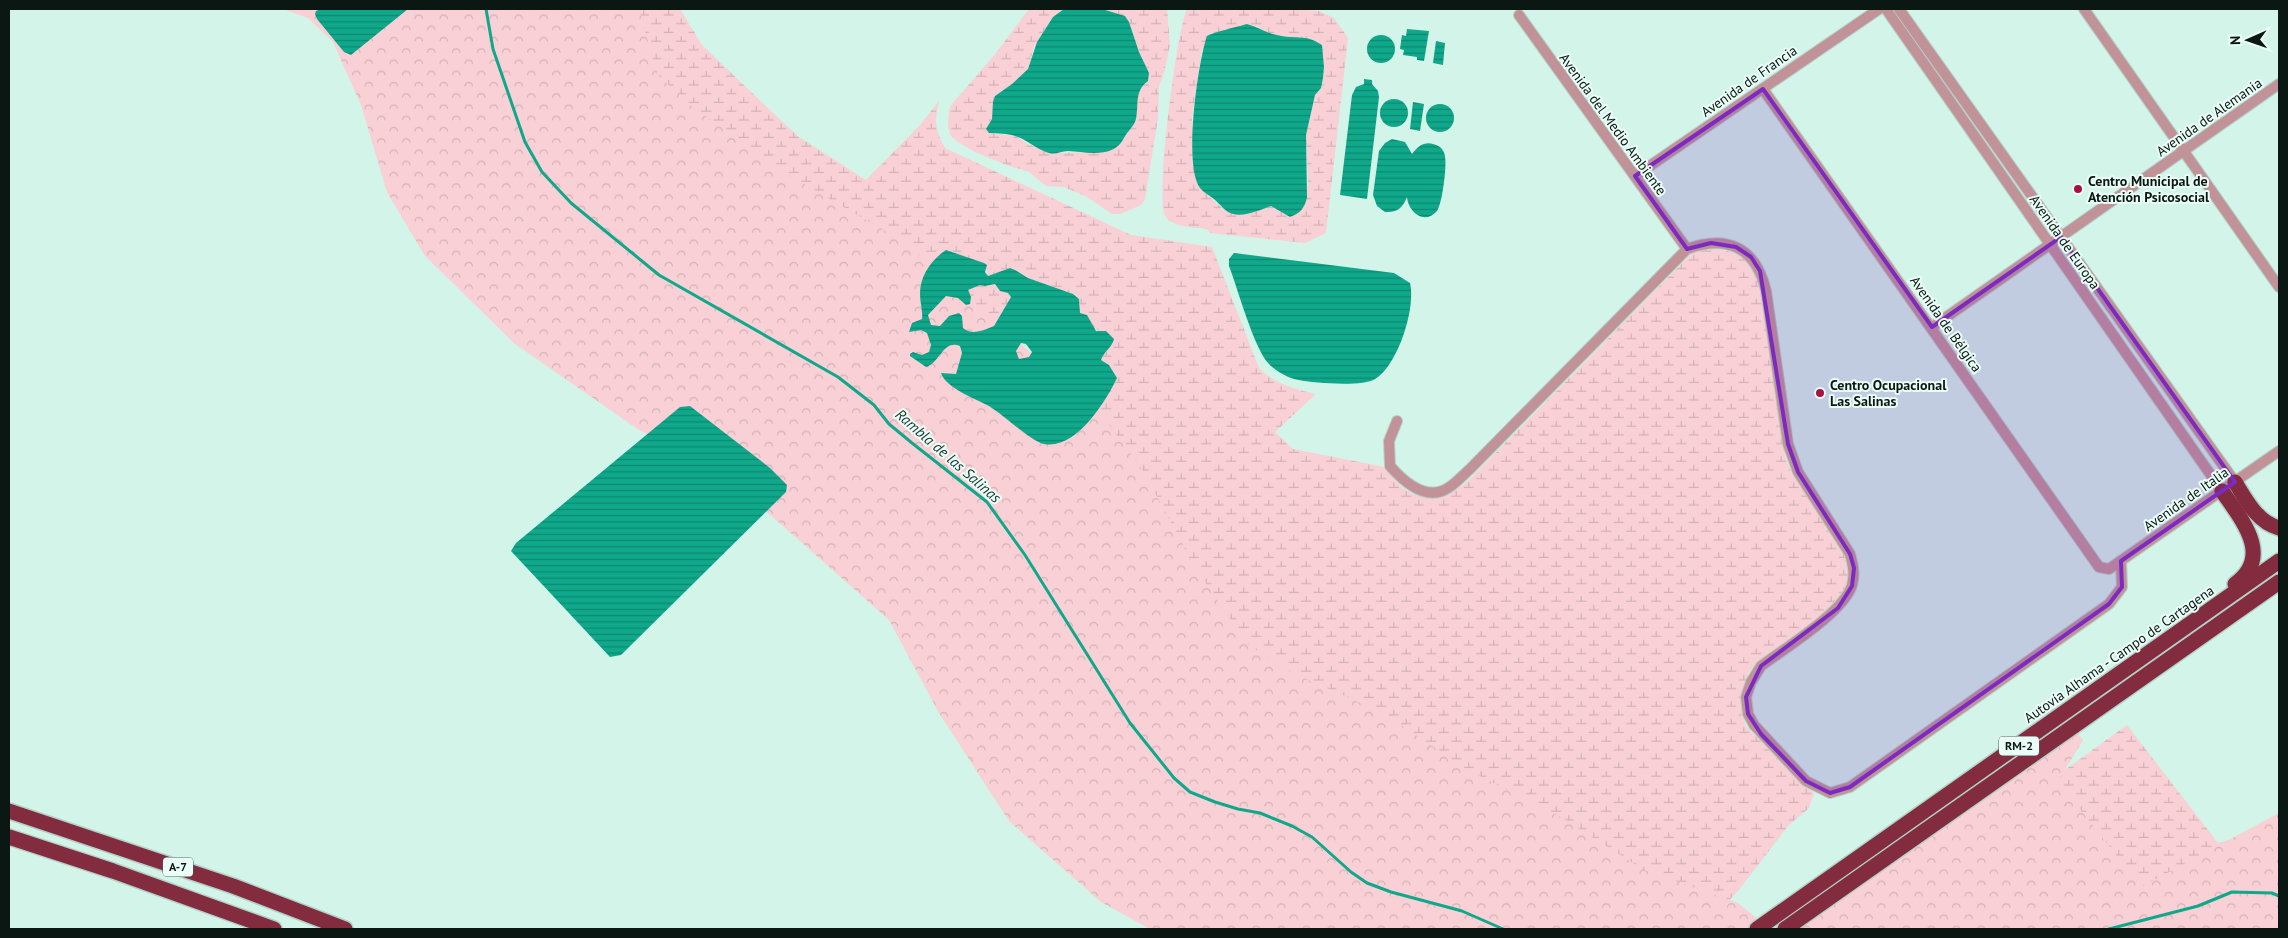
<svg xmlns="http://www.w3.org/2000/svg" width="2288" height="938" font-family="'PT Sans',sans-serif">
<style>
.wetland{fill:url(#wetland-marsh);fill-rule:evenodd}
.park{fill:url(#park-crowns)}
.water{fill:url(#water-rules);fill-rule:evenodd}
.lines{fill:none;stroke-linecap:round;stroke-linejoin:round}
.stream{stroke:#0fa88a;stroke-width:3}
.minor-casing{stroke:#b3d1c7;stroke-width:12}
.highway-casing{stroke:#b3d1c7;stroke-width:18}
.minor{stroke:#c19399;stroke-width:10}
.highway{stroke:#832b3f;stroke-width:15}
.marked{fill:#7b2cbf;fill-opacity:0.2;stroke:#7b2cbf;stroke-width:4;stroke-linejoin:round}
.poi-dot{fill:#a81144;stroke:#eafef7;stroke-width:2}
.labels{text-anchor:middle;stroke-width:4;stroke-linejoin:round;paint-order:stroke}
.shield{fill:#eafef7;stroke:#4e5c57;stroke-width:1}
.shield-label{font-size:12px;font-weight:bold;fill:#0b1713}
.street-label{font-size:14px;fill:#0b1713;stroke:#eafef7}
.poi-label{font-size:14px;font-weight:bold;fill:#0b1713;stroke:#eafef7;text-anchor:start}
.water-label{font-size:15px;font-style:italic;fill:#1e342e;stroke:#eafef7}
</style>
<defs>
<pattern id="wetland-marsh" width="20" height="14" patternUnits="userSpaceOnUse" patternTransform="scale(1.25)"><rect width="20" height="14" fill="#f8d0d5"/><path d="M1 5h8M5 5V1M11 12h8M15 12V8" fill="none" stroke="#d3b2b6"/></pattern>
<pattern id="park-crowns" width="20" height="18" patternUnits="userSpaceOnUse" patternTransform="scale(1.25)"><rect width="20" height="18" fill="#f8d0d5"/><path d="M2 6a3 3 0 1 1 6 0M12 15a3 3 0 1 1 6 0" fill="none" stroke="#d3b2b6"/></pattern>
<pattern id="water-rules" width="6" height="5" patternUnits="userSpaceOnUse" patternTransform="scale(1.25)"><rect width="6" height="5" fill="#0fa88a"/><path d="M0 2.5h6" fill="none" stroke="#0d8870"/></pattern>
</defs>
<rect width="100%" height="100%" fill="#d3f4e9"/>
<g class="wetland">
<path d="M 425,9 L 680,9 L 702,45 L 772,112 L 799,137 L 866,180 L 920,125 L 939,101 C 934,123 935,129 945,148 L 1131,235 L 1212,247 L 1259,368 C 1275,384 1294,389 1316,394 L 1275,432 L 1293,449 L 1385,467 C 1408,502 1432,506 1466,483 L 1692,253 C 1709,247 1737,248 1749,264 C 1755,272 1758,283 1761,294 L 1785,456 L 1792,474 L 1842,549 C 1846,559 1850,571 1847,583 C 1838,609 1778,646 1755,664 L 1748,674 L 1741,696 L 1745,725 L 1802,784 L 1814,793 L 1809,808 L 1788,826 L 1738,891 L 1718,912 L 1383,929 ZM 952,251 L 964,258 L 984,263 L 988,276 L 1010,268 L 1015,270 L 1028,278 L 1073,294 L 1080,304 L 1080,313 L 1092,327 L 1114,339 C 1112,348 1104,351 1101,360 L 1109,365 L 1117,378 L 1095,415 L 927,333 Z"/>
<path d="M 1029,9 L 1064,9 L 1053,17 L 1034,47 L 1028,69 L 1012,85 L 1001,91 L 993,111 L 989,133 L 1016,136 L 1028,144 L 1049,153 L 1103,152 L 1117,146 L 1123,140 L 1136,121 L 1137,96 L 1140,89 L 1148,81 L 1149,73 L 1139,52 L 1129,22 L 1125,16 L 1111,13 L 1102,9 L 1167,9 L 1170,45 L 1164,73 L 1159,86 L 1158,118 L 1145,199 L 1141,205 L 1134,208 L 1121,214 L 1112,214 L 1087,197 L 1064,187 L 1046,186 L 1029,172 L 1004,164 L 975,152 L 958,142 L 951,136 L 948,127 L 949,110 L 952,104 L 996,53 Z"/>
<path d="M 1187,9 L 1290,9 L 1319,11 L 1334,18 L 1348,38 L 1326,233 L 1305,243 L 1210,233 L 1207,229 C 1195,227 1173,228 1165,216 C 1155,200 1177,28 1187,9 ZM 1256,26 C 1266,32 1276,36 1287,37 C 1303,39 1307,35 1322,45 L 1324,67 L 1323,78 L 1321,88 L 1315,95 L 1306,135 L 1308,186 L 1290,217 L 1271,206 L 1252,212 L 1233,214 L 1223,209 L 1205,192 L 1196,177 L 1192,119 L 1202,50 L 1212,33 Z"/>
<path d="M 980,284 L 985,286 L 995,284 L 1000,291 L 1008,293 L 1011,297 L 994,326 L 930,312 L 968,294 L 968,290 Z"/>
<path d="M 2127,725 L 2218,843 L 2264,830 L 2279,929 L 1845,929 Z"/>
</g>
<g class="park">
<path d="M 283,9 L 639,9 L 657,74 L 691,106 L 790,176 L 904,242 L 1101,414 L 1144,472 L 1193,564 L 1247,644 L 1297,675 L 1383,713 L 1468,770 L 1559,816 L 1644,870 L 1738,903 L 1770,929 L 1150,929 L 1101,902 L 1009,821 L 939,713 L 889,620 L 732,481 L 636,428 L 515,344 L 425,256 L 387,192 L 361,105 L 333,42 L 308,18 Z"/>
<path d="M 2074,728 L 2083,740 L 2058,781 L 2141,887 L 2279,813 L 2279,929 L 1786,929 Z"/>
</g>
<g class="water">
<path d="M 321,9 L 408,9 L 351,55 L 344,52 L 317,19 L 315,14 L 316,11 Z"/>
<path d="M 1064,9 L 1102,9 L 1125,16 L 1129,22 L 1139,52 L 1149,73 L 1148,81 C 1134,91 1139,105 1136,119 C 1135,125 1127,132 1124,138 C 1114,159 1086,152 1068,151 C 1061,151 1056,155 1049,153 C 1037,150 1026,139 1015,136 C 1007,133 998,134 989,133 L 986,129 L 992,119 L 993,102 L 995,96 L 1012,84 L 1028,69 L 1037,42 L 1053,17 Z"/>
<path d="M 1247,24 C 1258,27 1266,33 1277,35 C 1295,40 1304,33 1322,45 L 1324,67 L 1323,78 L 1321,88 L 1315,95 L 1306,135 L 1307,198 C 1304,209 1300,213 1290,217 L 1271,206 C 1260,210 1245,217 1233,214 C 1225,212 1221,205 1215,200 C 1211,196 1204,193 1200,188 C 1183,165 1198,62 1207,36 C 1214,32 1237,27 1247,24 Z"/>
<path d="M 1407,29 L 1429,31 L 1424,61 L 1417,60 L 1417,57 L 1403,55 L 1404,50 L 1400,49 L 1402,35 L 1406,36 Z"/>
<circle cx="1381" cy="49" r="14"/>
<path d="M 1436,41 L 1445,43 L 1443,65 L 1433,63 Z"/>
<path d="M 1364,79 L 1372,80 L 1372,84 L 1378,91 L 1379,97 L 1367,199 L 1340,195 L 1352,95 L 1356,87 L 1364,84 Z"/>
<circle cx="1394" cy="113" r="14"/>
<path d="M 1413,102 L 1424,104 L 1420,131 L 1410,129 Z"/>
<circle cx="1440" cy="118" r="14"/>
<path d="M 1392,139 L 1405,142 L 1412,154 C 1420,143 1428,140 1440,147 C 1443,150 1445,153 1445,157 C 1447,166 1442,205 1437,211 C 1424,226 1408,211 1407,197 C 1403,207 1398,213 1385,212 L 1377,206 L 1373,195 L 1379,151 L 1385,143 Z"/>
<path d="M 946,250 L 984,263 L 987,265 L 985,272 L 988,276 L 1010,268 L 1015,270 L 1028,278 L 1073,294 L 1079,299 L 1080,313 L 1087,315 L 1096,331 L 1106,331 L 1114,339 C 1112,348 1104,351 1101,360 L 1109,365 L 1117,378 C 1106,401 1076,450 1044,444 C 1030,441 1002,413 987,405 C 974,398 946,388 941,373 L 956,374 L 962,353 L 960,346 C 943,339 940,363 926,367 L 910,356 L 910,354 L 913,352 L 922,355 L 929,352 L 931,345 L 927,333 L 921,330 L 909,332 L 912,323 L 922,319 C 923,311 920,303 920,294 C 920,276 931,260 946,250 ZM 980,285 L 985,286 L 995,284 L 1000,291 L 1008,293 L 1011,297 L 994,326 C 984,330 972,336 963,328 L 962,316 L 959,313 L 949,316 L 940,326 L 931,325 L 928,315 L 946,296 L 958,298 L 966,305 L 970,304 L 971,297 L 968,290 ZM 1021,343 L 1026,344 L 1032,352 L 1029,357 L 1019,359 L 1016,351 Z"/>
<path d="M 1234,253 L 1394,273 L 1410,283 C 1416,308 1398,365 1375,379 C 1363,387 1313,383 1299,380 C 1288,378 1277,372 1269,364 C 1254,349 1238,289 1229,266 L 1229,259 Z"/>
<path d="M 690,406 L 770,468 L 787,485 L 786,492 L 621,655 L 610,657 L 511,551 L 516,543 L 680,407 Z"/>
</g>
<g class="lines">
<g class="stream">
<path d="M 486,9 L 493,49 L 525,142 L 542,172 L 571,203 L 659,275 L 838,377 L 874,405 L 889,424 L 912,443 L 987,502 L 1025,555 L 1130,723 L 1174,778 L 1190,792 L 1215,802 L 1238,809 L 1260,813 L 1292,826 L 1312,837 L 1351,872 L 1367,883 L 1391,892 L 1462,911 L 1503,929"/>
<path d="M 2109,929 L 2198,906 L 2232,892 L 2272,893 L 2279,896"/>
</g>
<defs>
<g id="minor">
<path d="M 1886,9 L 2222,491"/>
<path d="M 1899,9 L 2235,482"/>
<path d="M 2084,9 L 2279,287"/>
<path d="M 1519,15 L 1687,249"/>
<path d="M 1763,89 L 2099,567 L 2109,569 L 2279,451"/>
<path d="M 1635,176 L 1879,9"/>
<path d="M 1932,327 L 2279,84"/>
<path d="M 1397,421 L 1389,441 L 1390,466 C 1404,482 1426,502 1448,488 C 1456,483 1463,475 1470,469 L 1687,249 C 1728,234 1756,248 1766,291 L 1788,444 L 1798,472 L 1850,554 C 1853,565 1855,574 1852,585 C 1844,612 1785,648 1761,666 L 1751,682 L 1746,697 L 1748,714 L 1754,725 L 1806,781 L 1830,793 L 1850,787 L 2109,604 L 2122,587 L 2121,561"/>
</g>
<g id="highway">
<path d="M 2235,482 C 2246,500 2257,522 2279,528"/>
<path d="M 2222,491 C 2241,519 2274,556 2235,584"/>
<path d="M 9,811 L 233,886 L 345,929"/>
<path d="M 9,837 L 113,871 L 274,929"/>
<path d="M 1757,929 L 2279,561"/>
<path d="M 1785,929 L 2279,582"/>
</g>
</defs>
<use href="#minor" class="minor-casing"/>
<use href="#highway" class="highway-casing"/>
<use href="#minor" class="minor"/>
<use href="#highway" class="highway"/>
</g>
<path class="marked" d="M 1763,89 L 1932,327 L 2061,237 L 2235,482 L 2121,561 L 2122,587 L 2109,604 L 1850,787 L 1830,793 L 1806,781 L 1761,734 L 1748,714 L 1746,697 L 1761,666 L 1838,608 L 1852,586 L 1854,568 L 1850,554 L 1798,472 L 1788,444 L 1760,271 L 1751,257 L 1736,247 L 1711,243 L 1687,249 L 1635,176 Z"/>
<g class="poi-dot">
<circle cx="2078" cy="189" r="5"/>
<circle cx="1820" cy="393" r="5"/>
</g>
<g class="labels">
<g class="shield">
<rect x="1999" y="736.5" width="40" height="19" rx="4"/>
<rect x="163" y="857.5" width="30" height="19" rx="4"/>
</g>
<g class="shield-label">
<text x="2019" y="750">RM-2</text>
<text x="178" y="871">A-7</text>
</g>
<g class="street-label">
<text transform="translate(1749 81) rotate(-35)" y="5">Avenida de Francia</text>
<text transform="translate(2209 117) rotate(-35)" y="5">Avenida de Alemania</text>
<text transform="translate(1613 124) rotate(54)" y="5">Avenida del Medio Ambiente</text>
<text transform="translate(2065 242) rotate(55)" y="5">Avenida de Europa</text>
<text transform="translate(1946 324) rotate(55)" y="5">Avenida de Bélgica</text>
<text transform="translate(2186 499) rotate(-35)" y="5">Avenida de Italia</text>
<text transform="translate(2119 654) rotate(-35)" y="5">Autovía Alhama - Campo de Cartagena</text>
</g>
<g class="poi-label">
<text x="2088" y="186">Centro Municipal de<tspan x="2088" dy="16">Atención Psicosocial</tspan></text>
<text x="1830" y="390">Centro Ocupacional<tspan x="1830" dy="16">Las Salinas</tspan></text>
</g>
<g class="water-label">
<text transform="translate(948 456) rotate(41)" y="5">Rambla de las Salinas</text>
</g>
</g>
<rect width="2288" height="938" fill="none" stroke="#0b1713" stroke-width="20"/>
<g transform="translate(2248 40) rotate(268)" stroke="#eafef7" stroke-width="4" paint-order="stroke">
<path d="M0-4L9 19L0 12L-9 19Z" fill="#0b1713"/>
<text y="-8" font-size="14" font-weight="bold" text-anchor="middle" fill="#0b1713">N</text>
</g>
</svg>
